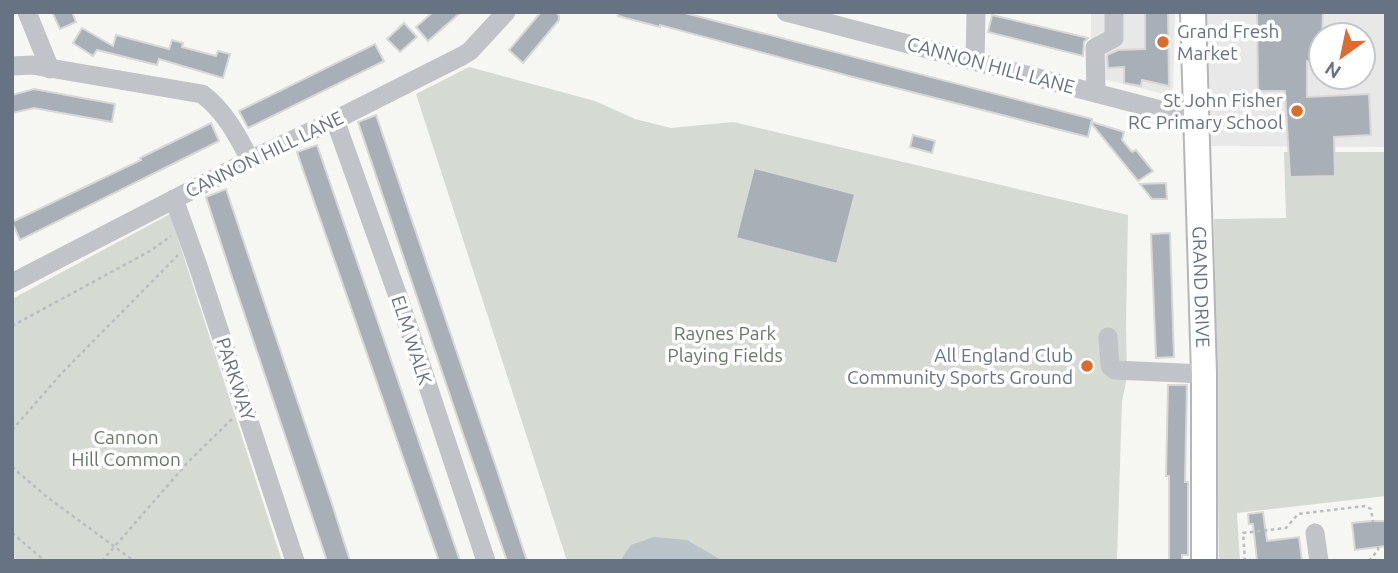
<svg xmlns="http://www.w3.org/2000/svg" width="1398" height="573" font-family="Ubuntu,sans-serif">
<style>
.built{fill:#e7e8e7;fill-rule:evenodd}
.green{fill:#d5dbd3}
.water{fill:#bac3c9}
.building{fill:#a9afb6;stroke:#d8d8d6;stroke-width:2}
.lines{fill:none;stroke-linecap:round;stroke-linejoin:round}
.major-casing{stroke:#b3b7bb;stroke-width:28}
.path{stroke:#babcbf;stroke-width:2.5;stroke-dasharray:3.5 3.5;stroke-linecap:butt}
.minor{stroke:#c0c3c7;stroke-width:19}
.major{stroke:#fff;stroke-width:24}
.poi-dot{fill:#db6b2e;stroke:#fff;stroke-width:2.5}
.labels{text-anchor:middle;stroke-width:7;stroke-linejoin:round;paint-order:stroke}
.poi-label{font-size:19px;fill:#677383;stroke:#fff;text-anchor:end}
.street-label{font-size:19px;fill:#677383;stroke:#fff}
.park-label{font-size:19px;fill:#677a65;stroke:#fff}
</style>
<rect width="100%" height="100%" fill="#f6f6f3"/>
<g class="built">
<path d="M 1091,12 L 1175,12 L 1173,88 L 1170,92 L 1164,94 L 1091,76 Z"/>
<path d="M 1206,12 L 1386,12 L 1386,147 L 1210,146 ZM 1321,35 L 1363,35 L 1363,77 L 1321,77 Z"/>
</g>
<g class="green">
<path d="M 469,67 L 595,101 L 635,119 L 671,128 L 733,122 L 1128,215 L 1126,325 L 1127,378 L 1122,401 L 1117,561 L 567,561 L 416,94 Z"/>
<path d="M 1284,152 L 1386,152 L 1386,496 L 1237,513 L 1240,561 L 1219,561 L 1214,219 L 1286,218 Z"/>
<path d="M 170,214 L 282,561 L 12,561 L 12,299 Z"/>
</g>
<path class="water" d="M 654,537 L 687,540 L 723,561 L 620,561 L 631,545 Z"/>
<g class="building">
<path d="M 52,12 L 72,12 L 76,22 L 60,29 Z"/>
<path d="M 433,12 L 461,12 L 428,41 L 416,27 Z"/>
<path d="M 541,12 L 556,12 L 559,16 L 559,20 L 523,63 L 509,50 Z"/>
<path d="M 619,12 L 681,12 L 1092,119 L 1092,122 L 1124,132 L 1122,140 L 1132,152 L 1136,150 L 1153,171 L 1138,181 L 1091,123 L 1088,137 L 853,77 L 660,25 L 660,27 L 618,16 Z"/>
<path d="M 1145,12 L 1168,12 L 1169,86 L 1142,80 L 1141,86 L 1124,83 L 1124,67 L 1108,68 L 1107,55 L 1118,50 L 1145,49 Z"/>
<path d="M 1257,12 L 1323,12 L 1321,60 L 1307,61 L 1307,97 L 1369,94 L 1371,135 L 1334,137 L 1335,176 L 1290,177 L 1285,91 L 1258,91 Z"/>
<path d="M 992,15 L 1088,38 L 1084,42 L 1083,56 L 988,32 Z"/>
<path d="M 404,23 L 417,37 L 400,52 L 387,39 Z"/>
<path d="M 82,28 L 113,46 L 116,35 L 169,49 L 172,40 L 183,43 L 182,47 L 216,56 L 218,51 L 230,54 L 223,78 L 159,59 L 157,65 L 97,50 L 93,56 L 73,43 Z"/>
<path d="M 375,44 L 384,61 L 248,128 L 239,111 Z"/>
<path d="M 34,89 L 115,104 L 112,122 L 34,108 L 12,113 L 12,95 Z"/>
<path d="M 376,115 L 495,464 L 527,561 L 507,561 L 462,431 L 358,122 Z"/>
<path d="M 211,123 L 219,141 L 20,240 L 12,222 L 141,160 L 140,158 Z"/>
<path d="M 913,135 L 935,141 L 932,153 L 910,147 Z"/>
<path d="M 317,145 L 403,395 L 460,561 L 439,561 L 301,164 L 297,152 Z"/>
<path d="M 754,168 L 855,194 L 837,264 L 736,238 Z"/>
<path d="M 1166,183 L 1167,199 L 1152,199 L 1140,184 Z"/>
<path d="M 226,189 L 332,504 L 350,561 L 327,561 L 231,274 L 206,197 Z"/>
<path d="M 1170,233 L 1174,357 L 1156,358 L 1151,234 Z"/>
<path d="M 1168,385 L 1187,385 L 1185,482 L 1188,482 L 1188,555 L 1182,555 L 1182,561 L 1169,561 L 1169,476 L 1166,476 Z"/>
<path d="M 1263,512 L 1267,541 L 1299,537 L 1302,561 L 1257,561 L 1253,524 L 1249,524 L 1248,514 Z"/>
<path d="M 1372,521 L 1386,521 L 1386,546 L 1355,550 L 1352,523 Z"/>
</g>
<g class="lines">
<defs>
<g id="major">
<path id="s1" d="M 1193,12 L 1204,374 L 1204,561"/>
</g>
</defs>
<use href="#major" class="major-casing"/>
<g class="path">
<path d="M 12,326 L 150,251 L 171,236"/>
<path d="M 12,430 L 61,374 L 178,255"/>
<path d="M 12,467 L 47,497 L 134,561"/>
<path d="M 12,533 L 45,561"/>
<path d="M 102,561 L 189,461 L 232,419"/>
<path d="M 1245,561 L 1243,533 L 1286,528 L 1298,514 L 1365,506 L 1371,509 L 1373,522"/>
<path d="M 1369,561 L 1378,550 L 1378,545"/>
</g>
<g class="minor">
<path d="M 27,12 L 50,69"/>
<path d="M 786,12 L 1168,112 L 1195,117"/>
<path d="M 975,61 L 976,12"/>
<path d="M 12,66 L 32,65 L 202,94 C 224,110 238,136 250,160"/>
<path d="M 1096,93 L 1095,48 L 1114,38 L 1114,12"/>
<path d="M 335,120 L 399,299 L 486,561"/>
<path d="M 174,199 L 198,266 L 295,561"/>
<path d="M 12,283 L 250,160 L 335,120 L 462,56 L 470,51 L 506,12"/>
<path d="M 1108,337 L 1110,366 L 1115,370 L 1204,374"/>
<path d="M 1315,533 L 1319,561"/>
</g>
<use href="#major" class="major"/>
</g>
<g class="poi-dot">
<circle cx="1163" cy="42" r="7"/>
<circle cx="1297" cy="111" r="7"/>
<circle cx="1087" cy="366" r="7"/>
</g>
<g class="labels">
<g class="poi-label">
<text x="1177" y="38" text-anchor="start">Grand Fresh<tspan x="1177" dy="22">Market</tspan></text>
<text x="1283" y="107">St John Fisher<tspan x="1283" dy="22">RC Primary School</tspan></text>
<text x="1073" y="362">All England Club<tspan x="1073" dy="22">Community Sports Ground</tspan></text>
</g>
<g class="street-label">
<text transform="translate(991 65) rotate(15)" y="7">CANNON HILL LANE</text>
<text transform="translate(264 154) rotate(-26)" y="7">CANNON HILL LANE</text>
<text dy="7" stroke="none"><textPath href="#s1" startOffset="275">GRAND DRIVE</textPath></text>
<text transform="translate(412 340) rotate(72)" y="7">ELM WALK</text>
<text transform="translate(236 379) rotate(72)" y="7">PARKWAY</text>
</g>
<g class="park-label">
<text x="725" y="340">Raynes Park<tspan x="725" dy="22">Playing Fields</tspan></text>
<text x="126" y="444">Cannon<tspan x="126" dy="22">Hill Common</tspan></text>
</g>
</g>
<rect width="1398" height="573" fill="none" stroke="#677383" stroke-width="28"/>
<g transform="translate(1342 56) rotate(213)"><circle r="33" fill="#ffffff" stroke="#c2c7cd" stroke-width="2"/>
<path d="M0-5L12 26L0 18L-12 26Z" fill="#db6b2e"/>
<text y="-10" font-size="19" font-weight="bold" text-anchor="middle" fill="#677383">N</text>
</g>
</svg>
